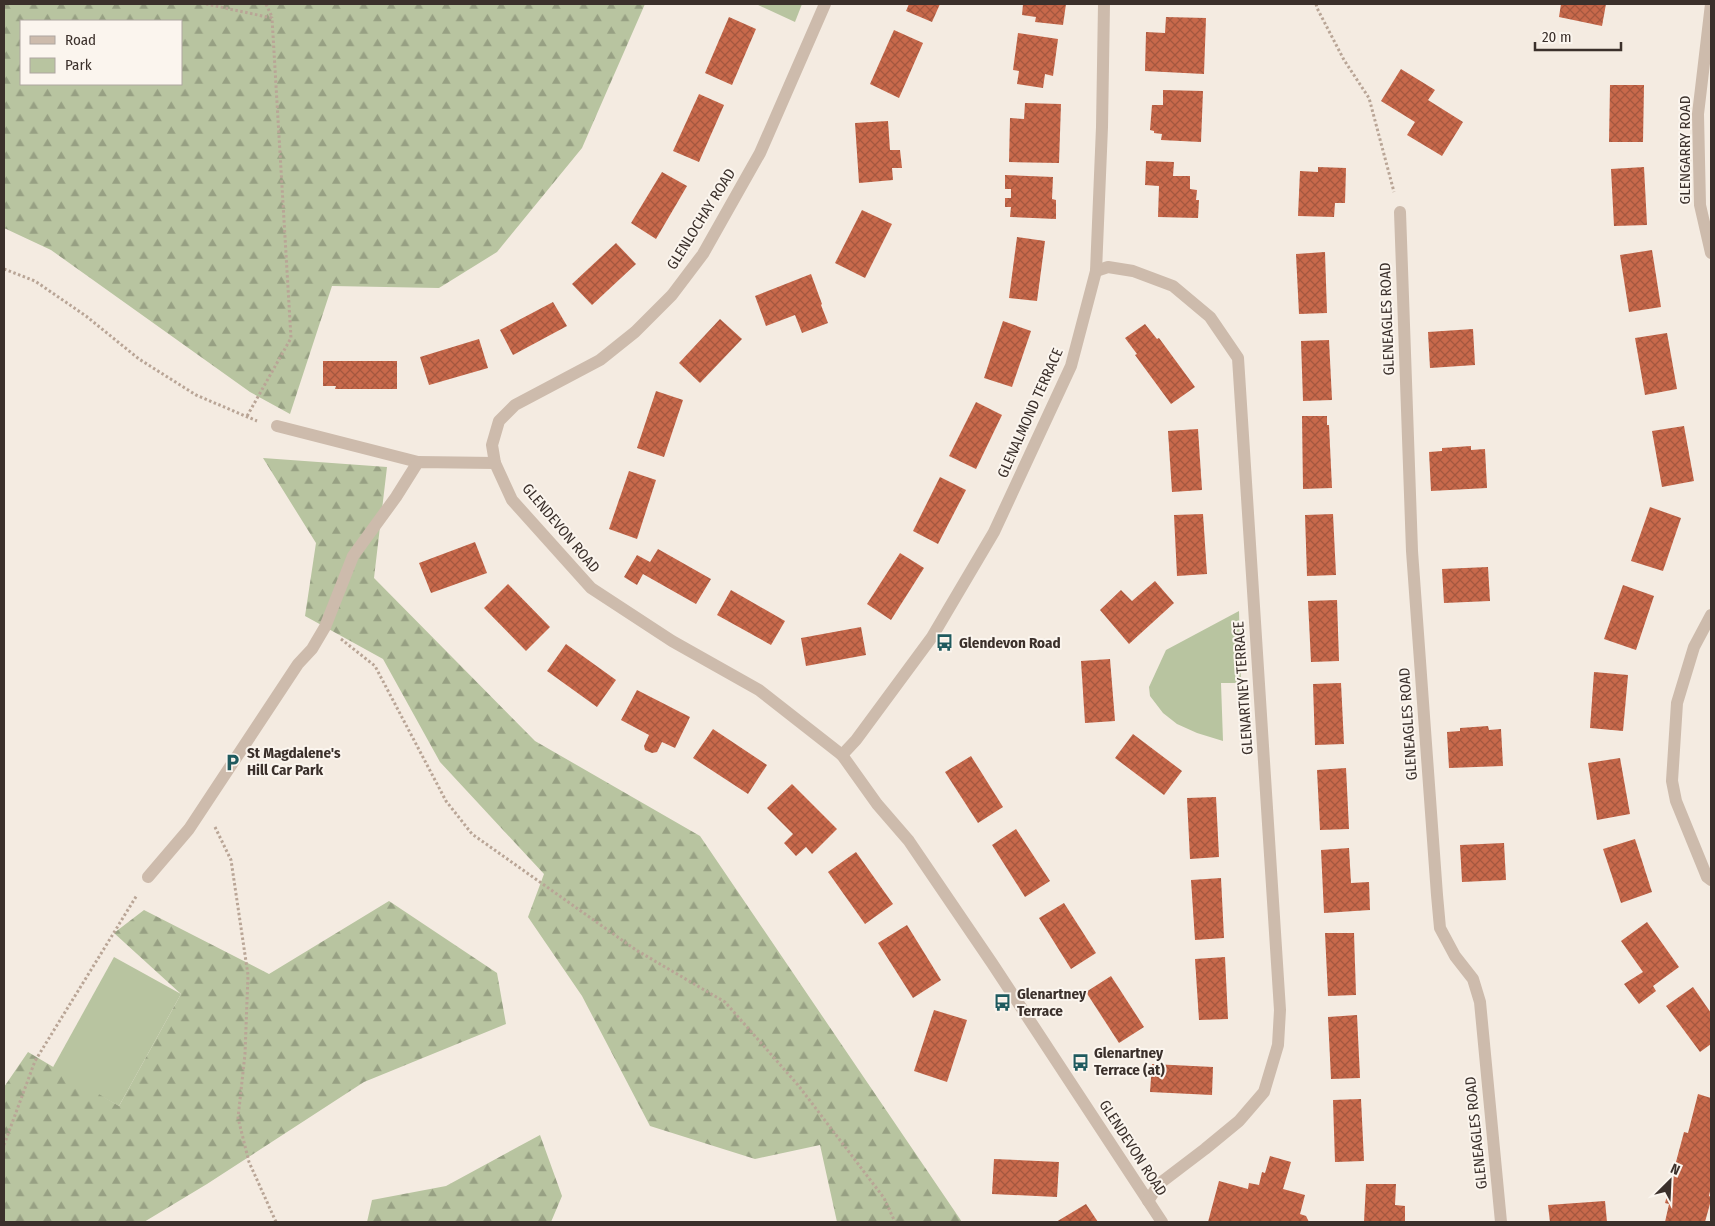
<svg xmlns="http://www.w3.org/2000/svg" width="1715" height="1226" font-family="'Fira Sans Condensed',sans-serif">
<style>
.green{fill:#b8c4a0}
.forest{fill:url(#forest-firs);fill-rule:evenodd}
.building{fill:url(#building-cross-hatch)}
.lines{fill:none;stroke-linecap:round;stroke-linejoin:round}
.path{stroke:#b9a596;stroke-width:3;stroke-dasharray:2.5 2.5;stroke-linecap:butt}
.service{stroke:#cdbbac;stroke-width:12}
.minor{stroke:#cdbbac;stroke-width:12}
.labels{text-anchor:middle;stroke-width:4;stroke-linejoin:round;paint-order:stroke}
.street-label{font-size:15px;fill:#3b302b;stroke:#fbf5ee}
.poi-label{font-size:15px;font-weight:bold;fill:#3b302b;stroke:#fbf5ee;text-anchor:start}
</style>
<defs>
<pattern id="forest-firs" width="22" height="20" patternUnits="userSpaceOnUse" patternTransform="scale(1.25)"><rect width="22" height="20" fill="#b8c4a0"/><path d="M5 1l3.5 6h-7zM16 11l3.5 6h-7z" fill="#97a083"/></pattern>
<pattern id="building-cross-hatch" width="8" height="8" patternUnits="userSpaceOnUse" patternTransform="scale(1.25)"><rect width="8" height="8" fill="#c8694b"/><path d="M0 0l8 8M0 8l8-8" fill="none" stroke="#a4573f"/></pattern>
</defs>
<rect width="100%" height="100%" fill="#f4ebe1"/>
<g class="green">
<path d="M 756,4 L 802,4 L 795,22 Z"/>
<path d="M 1239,611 L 1241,683 L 1221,683 L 1223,741 L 1197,733 L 1177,724 L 1163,713 L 1150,696 L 1149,687 L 1166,650 Z"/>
<path d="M 114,957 L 181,994 L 119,1106 L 52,1069 Z"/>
</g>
<g class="forest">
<path d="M 4,4 L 645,4 L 582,148 L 497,252 L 439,288 L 332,286 L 290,414 L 250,392 L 51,250 L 4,228 ZM 21,21 L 181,21 L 181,84 L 21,84 Z"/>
<path d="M 263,458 L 387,467 L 374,578 L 535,741 L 700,836 L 962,1222 L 837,1222 L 820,1145 L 755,1159 L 650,1126 L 582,996 L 528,917 L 544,874 L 440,762 L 383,659 L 305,616 L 316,543 Z"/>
<path d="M 389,901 L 497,973 L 506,1024 L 364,1082 L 207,1184 L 144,1222 L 4,1222 L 4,1087 L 28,1052 L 119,1106 L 181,994 L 114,933 L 144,910 L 269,974 Z"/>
<path d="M 540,1135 L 562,1196 L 551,1222 L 367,1222 L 372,1200 L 446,1186 Z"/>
</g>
<g class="building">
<path d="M 909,4 L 940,4 L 932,22 L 906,11 Z"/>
<path d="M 1023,4 L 1066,4 L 1063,25 L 1035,22 L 1036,17 L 1022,15 Z"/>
<path d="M 1561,4 L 1606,4 L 1602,26 L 1559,17 Z"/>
<path d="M 729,17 L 756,29 L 732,85 L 705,73 Z"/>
<path d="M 1166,17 L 1206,18 L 1204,74 L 1145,71 L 1146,32 L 1165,33 Z"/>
<path d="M 894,30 L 923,43 L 899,98 L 870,84 Z"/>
<path d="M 1018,33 L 1058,39 L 1053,76 L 1045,74 L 1043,88 L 1017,84 L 1019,71 L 1013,70 Z"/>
<path d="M 1401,69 L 1435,90 L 1428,100 L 1463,122 L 1442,156 L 1407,135 L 1415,122 L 1381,101 Z"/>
<path d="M 1610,85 L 1644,85 L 1643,142 L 1609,142 Z"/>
<path d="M 1163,90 L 1203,91 L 1201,142 L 1161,140 L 1162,134 L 1154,133 L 1154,131 L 1150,130 L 1152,105 L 1163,105 Z"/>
<path d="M 699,94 L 724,105 L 699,162 L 673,151 Z"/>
<path d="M 1025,103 L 1061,104 L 1059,163 L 1009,162 L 1010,118 L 1024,119 Z"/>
<path d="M 888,121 L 890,150 L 900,150 L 902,168 L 892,168 L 893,180 L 859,183 L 855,123 Z"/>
<path d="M 1146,161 L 1174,162 L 1173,176 L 1190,176 L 1190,189 L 1197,190 L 1196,200 L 1199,200 L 1198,218 L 1158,217 L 1159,186 L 1145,185 Z"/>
<path d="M 1318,167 L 1346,168 L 1345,203 L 1335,203 L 1334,217 L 1298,216 L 1300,171 L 1318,172 Z"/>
<path d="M 1644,167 L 1647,225 L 1614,226 L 1611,169 Z"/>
<path d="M 662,172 L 687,186 L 656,239 L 631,223 Z"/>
<path d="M 1005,175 L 1053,177 L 1052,199 L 1056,200 L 1056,219 L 1010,217 L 1011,207 L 1005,207 L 1005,198 L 1011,198 L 1011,189 L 1005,189 Z"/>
<path d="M 862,210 L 892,224 L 865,278 L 835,263 Z"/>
<path d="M 1017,237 L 1045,241 L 1037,301 L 1009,298 Z"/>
<path d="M 616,243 L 636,264 L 592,305 L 572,284 Z"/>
<path d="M 1652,250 L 1661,307 L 1629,312 L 1620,255 Z"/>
<path d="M 1325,252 L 1327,313 L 1299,314 L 1296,254 Z"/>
<path d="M 811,274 L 822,304 L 821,305 L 828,323 L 802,333 L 795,315 L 766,326 L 755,296 Z"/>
<path d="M 553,302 L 567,326 L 513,355 L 500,330 Z"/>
<path d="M 720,319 L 742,339 L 700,383 L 679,363 Z"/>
<path d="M 1003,321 L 1031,331 L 1012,387 L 984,378 Z"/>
<path d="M 1145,324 L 1157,339 L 1159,338 L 1195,387 L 1171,404 L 1135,355 L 1137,354 L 1125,338 Z"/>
<path d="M 1473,329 L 1475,365 L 1430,368 L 1428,332 Z"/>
<path d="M 1667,333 L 1677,389 L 1645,395 L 1635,338 Z"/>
<path d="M 479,339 L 488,368 L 429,385 L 420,357 Z"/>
<path d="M 1329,340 L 1332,400 L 1303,401 L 1301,341 Z"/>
<path d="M 323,361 L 397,361 L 397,389 L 335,389 L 336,386 L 323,386 Z"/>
<path d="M 656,391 L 683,400 L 664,457 L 637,448 Z"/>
<path d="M 976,402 L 1002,415 L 976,469 L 949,456 Z"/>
<path d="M 1302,416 L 1327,416 L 1327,425 L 1329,425 L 1332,488 L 1303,489 Z"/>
<path d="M 1684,426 L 1694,481 L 1662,487 L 1652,431 Z"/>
<path d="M 1198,429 L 1202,490 L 1172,492 L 1168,431 Z"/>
<path d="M 1471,446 L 1471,450 L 1485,449 L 1487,488 L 1431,491 L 1429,452 L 1442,451 L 1442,448 Z"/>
<path d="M 629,471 L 656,480 L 637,539 L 609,529 Z"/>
<path d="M 940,477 L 966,490 L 938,544 L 913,531 Z"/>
<path d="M 1650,507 L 1681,518 L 1663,571 L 1631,561 Z"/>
<path d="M 1203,514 L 1207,574 L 1177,576 L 1174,515 Z"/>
<path d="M 1333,514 L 1336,575 L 1307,576 L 1305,515 Z"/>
<path d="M 475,542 L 487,573 L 431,593 L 419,563 Z"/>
<path d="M 658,549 L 711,579 L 696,604 L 643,574 L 637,585 L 624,577 L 637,555 L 650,562 Z"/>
<path d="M 900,553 L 924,568 L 891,620 L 867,604 Z"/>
<path d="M 1488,567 L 1490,601 L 1444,603 L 1442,569 Z"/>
<path d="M 1155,581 L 1174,603 L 1129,644 L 1100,610 L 1121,590 L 1132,601 Z"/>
<path d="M 508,584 L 550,627 L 526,651 L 484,608 Z"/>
<path d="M 1623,585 L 1654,596 L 1636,650 L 1604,639 Z"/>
<path d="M 731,590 L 785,621 L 771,645 L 717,615 Z"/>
<path d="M 1337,600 L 1339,661 L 1311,662 L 1308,601 Z"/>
<path d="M 861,627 L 866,655 L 806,666 L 801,638 Z"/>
<path d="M 566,644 L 616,680 L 597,707 L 547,671 Z"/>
<path d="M 1110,659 L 1115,721 L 1085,723 L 1081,661 Z"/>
<path d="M 1594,672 L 1628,675 L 1623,731 L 1590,728 Z"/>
<path d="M 1341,683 L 1344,744 L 1315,745 L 1313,684 Z"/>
<path d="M 637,690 L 690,717 L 675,748 L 662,742 L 657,752 L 652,753 L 645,750 L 644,746 L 649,735 L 621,720 Z"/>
<path d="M 1488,726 L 1489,730 L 1501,729 L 1503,766 L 1449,768 L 1447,732 L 1460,731 L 1460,728 Z"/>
<path d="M 713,729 L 767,765 L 748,794 L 693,758 Z"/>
<path d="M 1133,734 L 1182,771 L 1164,795 L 1115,758 Z"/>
<path d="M 971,756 L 1003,807 L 978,823 L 945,772 Z"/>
<path d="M 1620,758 L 1630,814 L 1597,820 L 1588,763 Z"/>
<path d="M 1346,768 L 1349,829 L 1320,830 L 1317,770 Z"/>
<path d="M 792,784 L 837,829 L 812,854 L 806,847 L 796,856 L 784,843 L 793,834 L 767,808 Z"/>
<path d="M 1216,797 L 1219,857 L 1190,859 L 1187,798 Z"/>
<path d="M 1016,829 L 1050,881 L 1025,897 L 992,845 Z"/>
<path d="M 1635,839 L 1652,892 L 1621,903 L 1603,849 Z"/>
<path d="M 1504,843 L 1506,880 L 1462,882 L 1460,845 Z"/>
<path d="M 1349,848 L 1351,883 L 1369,882 L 1370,910 L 1324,913 L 1321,850 Z"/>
<path d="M 856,852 L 893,904 L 865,924 L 828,872 Z"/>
<path d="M 1221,878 L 1224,938 L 1195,940 L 1191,880 Z"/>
<path d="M 1064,903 L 1096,953 L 1071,969 L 1039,918 Z"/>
<path d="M 1647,922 L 1679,967 L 1653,986 L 1656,991 L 1639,1004 L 1624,984 L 1643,972 L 1621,941 Z"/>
<path d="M 907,925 L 941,980 L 913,998 L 878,943 Z"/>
<path d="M 1325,933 L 1354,933 L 1356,995 L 1328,996 Z"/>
<path d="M 1225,957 L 1228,1019 L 1199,1020 L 1195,959 Z"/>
<path d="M 1111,976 L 1144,1027 L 1119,1043 L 1086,992 Z"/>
<path d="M 1693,987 L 1711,1013 L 1711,1044 L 1700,1052 L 1666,1006 Z"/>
<path d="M 934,1010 L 967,1020 L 947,1082 L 914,1071 Z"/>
<path d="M 1357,1015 L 1360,1078 L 1331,1079 L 1328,1017 Z"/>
<path d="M 1152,1064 L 1213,1067 L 1212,1095 L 1150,1092 Z"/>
<path d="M 1698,1094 L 1711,1098 L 1711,1187 L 1709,1196 L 1711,1197 L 1711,1200 L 1705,1222 L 1665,1222 L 1669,1204 L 1665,1203 L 1684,1132 L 1688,1133 Z"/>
<path d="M 1361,1099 L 1364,1161 L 1335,1162 L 1333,1100 Z"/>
<path d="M 1270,1156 L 1291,1162 L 1283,1189 L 1305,1195 L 1300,1214 L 1306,1216 L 1309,1222 L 1208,1222 L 1219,1181 L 1248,1189 L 1249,1183 L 1259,1185 L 1262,1172 L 1265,1173 Z"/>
<path d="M 994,1159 L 1059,1162 L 1057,1197 L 992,1194 Z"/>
<path d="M 1366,1184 L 1396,1184 L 1395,1205 L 1405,1206 L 1405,1222 L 1364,1222 Z"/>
<path d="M 1605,1201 L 1607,1222 L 1550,1222 L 1548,1205 Z"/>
<path d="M 1086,1204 L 1098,1222 L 1056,1222 Z"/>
</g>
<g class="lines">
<g class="path">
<path d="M 206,4 L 272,18 L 291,338 L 246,418"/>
<path d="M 266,4 L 272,17"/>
<path d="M 1316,4 L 1317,8 L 1344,60 L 1369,98 L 1394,192"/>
<path d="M 4,269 L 35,281 L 86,316 L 139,359 L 196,395 L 257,421"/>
<path d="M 341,639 L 375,666 L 446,801 L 472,834 L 636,950 L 725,1002 L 798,1085 L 884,1198 L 895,1222"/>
<path d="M 215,827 L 231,860 L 248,975 L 245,1054 L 238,1118 L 249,1162 L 276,1222"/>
<path d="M 4,1145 L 35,1061 L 137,895"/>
</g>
<g class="service">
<path d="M 277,426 L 418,462"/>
<path d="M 148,877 L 189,829 L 298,664 L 312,649 L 325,627 L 353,556 L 396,497 L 418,462 L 495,463"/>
</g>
<g class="minor">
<path d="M 825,4 L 760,153 L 703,254 L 672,295 L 635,332 L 600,360 L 515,405 L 499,421 L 492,445 L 495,463 L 512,500 L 591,588 L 672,641 L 759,690 L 842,755 L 877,804 L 909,841 L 992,963 L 1162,1222"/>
<path d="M 1711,4 L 1698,114 L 1700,205 L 1711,253"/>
<path d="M 1400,212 L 1412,551 L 1437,895 L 1440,928 L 1455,956 L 1473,979 L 1480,1002 L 1501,1222"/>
<path d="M 1096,271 L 1108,267 L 1133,271 L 1173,286 L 1210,317 L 1238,358 L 1280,1010 L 1278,1045 L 1264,1092 L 1239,1121 L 1205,1149 L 1159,1184 L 1148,1201"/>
<path d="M 1711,615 L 1694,647 L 1677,703 L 1672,781 L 1676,801 L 1707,877 L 1711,880"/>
<path d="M 842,755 L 856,740 L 932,637 L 994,532 L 1071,366 L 1096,271 L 1102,127 L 1104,4"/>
</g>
</g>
<defs>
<symbol id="bus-bare" viewBox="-9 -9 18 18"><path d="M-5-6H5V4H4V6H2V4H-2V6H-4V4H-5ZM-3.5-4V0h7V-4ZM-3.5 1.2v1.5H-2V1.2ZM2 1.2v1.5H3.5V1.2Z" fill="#1f5a5e" stroke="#fbf5ee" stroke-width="2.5" paint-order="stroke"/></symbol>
<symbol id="parking-bare" viewBox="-9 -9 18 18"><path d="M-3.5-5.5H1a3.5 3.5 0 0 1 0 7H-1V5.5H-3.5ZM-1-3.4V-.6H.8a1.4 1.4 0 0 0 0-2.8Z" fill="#1f5a5e" stroke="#fbf5ee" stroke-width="2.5" paint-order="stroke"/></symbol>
</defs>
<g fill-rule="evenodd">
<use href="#bus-bare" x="932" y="630" width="25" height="25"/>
<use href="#parking-bare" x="220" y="750" width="25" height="25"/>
<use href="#bus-bare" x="990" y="990" width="25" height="25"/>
<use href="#bus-bare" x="1068" y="1050" width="25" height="25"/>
</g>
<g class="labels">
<g class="street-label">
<text transform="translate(1685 150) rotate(-90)" y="5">GLENGARRY ROAD</text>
<text transform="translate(701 219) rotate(-58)" y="5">GLENLOCHAY ROAD</text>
<text transform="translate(1387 319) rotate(-92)" y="5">GLENEAGLES ROAD</text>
<text transform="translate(1030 413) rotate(-66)" y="5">GLENALMOND TERRACE</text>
<text transform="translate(561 528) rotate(50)" y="5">GLENDEVON ROAD</text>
<text transform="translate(1243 688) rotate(-94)" y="5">GLENARTNEY TERRACE</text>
<text transform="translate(1408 724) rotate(-94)" y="5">GLENEAGLES ROAD</text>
<text transform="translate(1476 1133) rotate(-96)" y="5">GLENEAGLES ROAD</text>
<text transform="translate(1133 1148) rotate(57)" y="5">GLENDEVON ROAD</text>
</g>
<g class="poi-label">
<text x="959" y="648">Glendevon Road</text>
<text x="247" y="758">St Magdalene's<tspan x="247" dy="17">Hill Car Park</tspan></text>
<text x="1017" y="999">Glenartney<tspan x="1017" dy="17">Terrace</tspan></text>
<text x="1094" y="1058">Glenartney<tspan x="1094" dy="17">Terrace (at)</tspan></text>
</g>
</g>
<rect width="1715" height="1226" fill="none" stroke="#3b302b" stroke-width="10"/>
<rect x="20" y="20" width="162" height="65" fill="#fbf5ee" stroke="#aea6a0"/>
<rect x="30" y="36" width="25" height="8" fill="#cdbbac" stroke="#aea6a0"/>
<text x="65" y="45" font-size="15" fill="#3b302b">Road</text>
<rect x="30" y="58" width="25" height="15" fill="#b8c4a0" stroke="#aea6a0"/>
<text x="65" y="70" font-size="15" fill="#3b302b">Park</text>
<g transform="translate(1670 1181) rotate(24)" stroke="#fbf5ee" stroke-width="4" paint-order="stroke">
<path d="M0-4L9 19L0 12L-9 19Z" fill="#3b302b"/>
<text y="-8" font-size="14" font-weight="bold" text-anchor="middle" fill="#3b302b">N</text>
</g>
<path d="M1535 42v8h86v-8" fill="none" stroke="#3b302b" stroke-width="2.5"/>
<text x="1542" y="42" font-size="15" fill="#3b302b" stroke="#fbf5ee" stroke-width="4" paint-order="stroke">20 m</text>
</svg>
